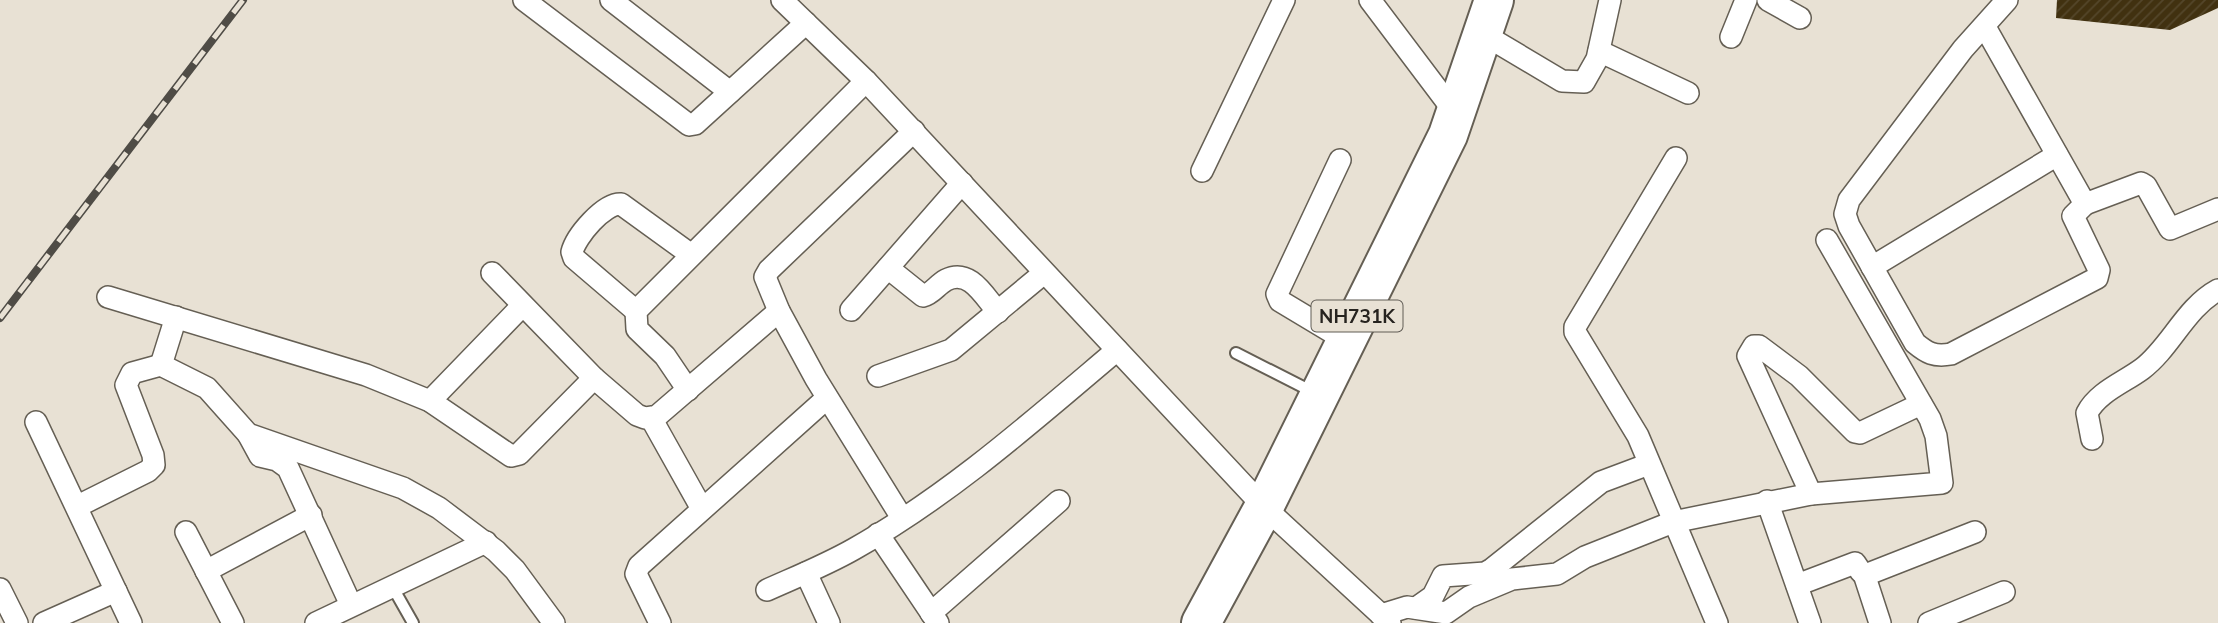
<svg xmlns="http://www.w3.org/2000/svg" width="2218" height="623" font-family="Mulish,sans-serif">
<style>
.building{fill:url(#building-hatch)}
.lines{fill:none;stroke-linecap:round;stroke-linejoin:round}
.lane-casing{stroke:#655f54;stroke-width:14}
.street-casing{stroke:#655f54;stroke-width:24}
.highway-casing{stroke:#655f54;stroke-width:42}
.lane{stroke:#fff;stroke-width:10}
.street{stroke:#fff;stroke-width:21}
.highway{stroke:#fff;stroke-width:38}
.rail-casing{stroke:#4f4c46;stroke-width:8}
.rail{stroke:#e8e1d4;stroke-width:5;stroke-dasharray:16;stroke-linecap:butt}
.labels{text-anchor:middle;stroke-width:7;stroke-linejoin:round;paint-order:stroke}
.shield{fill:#e8e1d4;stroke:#605c55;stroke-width:2}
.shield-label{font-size:19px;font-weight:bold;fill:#26231f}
</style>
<defs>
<pattern id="building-hatch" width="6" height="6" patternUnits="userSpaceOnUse" patternTransform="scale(1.75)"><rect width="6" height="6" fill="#413110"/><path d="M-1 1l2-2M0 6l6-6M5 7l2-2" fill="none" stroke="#54462a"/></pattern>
</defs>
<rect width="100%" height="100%" fill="#e8e1d4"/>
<path class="building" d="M 2057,0 L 2218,0 L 2218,8 L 2170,30 L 2056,18 Z"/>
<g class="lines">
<defs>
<g id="lane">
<path d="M 1236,353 L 1313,392"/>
<path d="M 392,586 L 413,623"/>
</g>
<g id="street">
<path d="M 524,0 L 689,125 L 695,124 L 806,23"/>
<path d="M 611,0 L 730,92"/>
<path d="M 782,0 L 866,81 L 1264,507 L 1390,623"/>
<path d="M 1370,0 L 1456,114"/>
<path d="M 1768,0 L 1800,18"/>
<path d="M 2007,0 L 1963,49 L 1849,200 L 1845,214 L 1849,226 L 1915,343 C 1927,353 1934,357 1951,354 L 2097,278 L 2099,270 L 2073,216 L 2085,204"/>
<path d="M 1985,27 L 2085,204 L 2141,183 L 2146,186 L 2170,229 L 2218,209"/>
<path d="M 1483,34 L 1562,81 L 1584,82 L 1597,59 L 1610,0"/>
<path d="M 1731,37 L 1746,0"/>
<path d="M 1599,51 L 1688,93"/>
<path d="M 1676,158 L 1575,327 L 1575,332 L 1638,436 L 1717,623"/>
<path d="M 1340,160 L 1277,294 L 1280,301 L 1345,340"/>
<path d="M 1202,171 L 1284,0"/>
<path d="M 1872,267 L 2057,155"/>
<path d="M 888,268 L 923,296 C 932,294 937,285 946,280 C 970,268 984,296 998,312"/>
<path d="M 492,273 L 594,378 L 637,415 L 645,418 L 657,416 L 779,311"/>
<path d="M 108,297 L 366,375 L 430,401 L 511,456 L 519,454 L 594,378"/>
<path d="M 851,310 L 962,183"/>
<path d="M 636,311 L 574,258 L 572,252 C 576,236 604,203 621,204 L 690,254"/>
<path d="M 161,365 L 176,317"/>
<path d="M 878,376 L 951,350 L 1044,273"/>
<path d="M 688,390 L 665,356 L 637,329 L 636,311 L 866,81"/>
<path d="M 430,401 L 522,306"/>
<path d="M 651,418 L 702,509"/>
<path d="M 36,422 L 131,623"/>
<path d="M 248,434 L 260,456 L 277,460 L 288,468 L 351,605"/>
<path d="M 2092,439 L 2087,413 C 2098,392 2123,383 2142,369 C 2171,347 2185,308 2218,290"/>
<path d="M 1811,494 L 1748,356 L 1754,346 L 1759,346 L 1799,376 L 1855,432 L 1860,433 L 1921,404"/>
<path d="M 1767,501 L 1810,623"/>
<path d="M 78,506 L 148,471 L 154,465 L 153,455 L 126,385 L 132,373 L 161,365 L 207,388 L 248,434 L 403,488 L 439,508 L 496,551 L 515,570 L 554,623"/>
<path d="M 902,518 L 816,379 L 779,311 L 765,277 L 769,270 L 914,131"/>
<path d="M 186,532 L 233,623"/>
<path d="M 878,534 L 938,623"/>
<path d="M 206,571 L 311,515"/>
<path d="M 806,573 L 829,623"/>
<path d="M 1864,574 L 1880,623"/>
<path d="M 1797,585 L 1855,563 L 1861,572 L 1868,574 L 1975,532"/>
<path d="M 0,589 L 17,623"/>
<path d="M 767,590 C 796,577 826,565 854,549 C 950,495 1033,421 1117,350"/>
<path d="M 1416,608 L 1433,596 L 1443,576 L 1485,573 L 1492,569 L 1601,482 L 1649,464"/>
<path d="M 931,613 L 1059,501"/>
<path d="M 1381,615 L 1407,607 L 1446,613 L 1469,597 L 1512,579 L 1557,574 L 1585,557 L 1673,522 L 1811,494 L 1942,483 L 1936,436 L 1930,419 L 1827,240"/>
<path d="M 44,623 L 116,591"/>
<path d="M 316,623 L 486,542"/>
<path d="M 660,623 L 636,574 L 639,566 L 827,398"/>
<path d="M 1929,623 L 2004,592"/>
</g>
<path id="highway" d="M 1201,623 L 1264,507 L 1448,135 L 1494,0"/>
</defs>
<use href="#lane" class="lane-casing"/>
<use href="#street" class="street-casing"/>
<use href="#highway" class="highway-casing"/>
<use href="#lane" class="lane"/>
<use href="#street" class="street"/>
<use href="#highway" class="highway"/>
<defs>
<path id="rail" d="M 0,318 L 243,0"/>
</defs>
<use href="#rail" class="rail-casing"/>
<use href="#rail" class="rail"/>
</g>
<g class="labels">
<rect class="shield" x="1311.5" y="300.5" width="91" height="31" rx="5"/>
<g class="shield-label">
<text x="1357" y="323">NH731K</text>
</g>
</g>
</svg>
